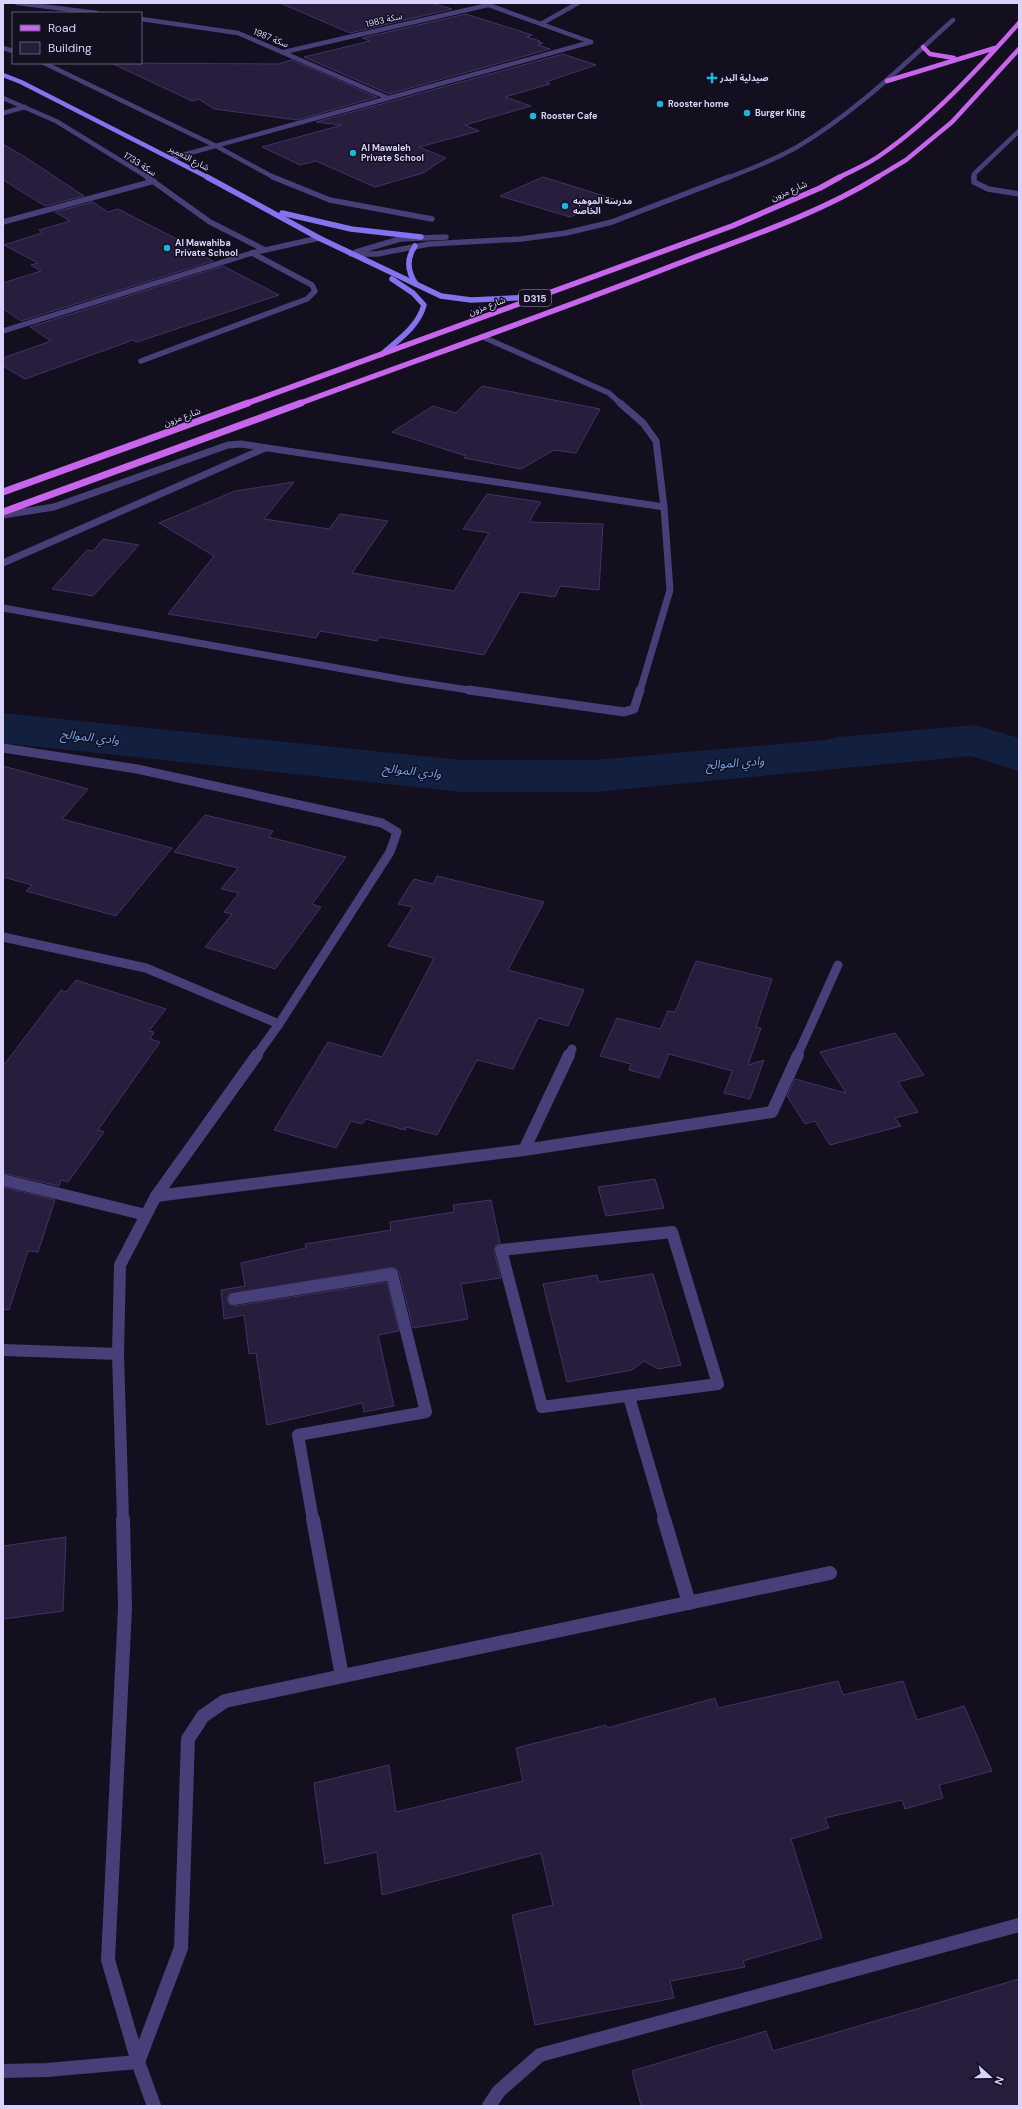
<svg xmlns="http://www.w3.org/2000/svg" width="1022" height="2109" font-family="'DM Sans','Noto Sans Arabic',sans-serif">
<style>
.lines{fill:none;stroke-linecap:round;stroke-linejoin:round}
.river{fill:#121f3f;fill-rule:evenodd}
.building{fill:#271d3d;stroke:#423267}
.minor-far5{stroke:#473f78;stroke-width:4.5}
.minor-far4{stroke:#473f78;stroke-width:5.5}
.minor-far3{stroke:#473f78;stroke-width:7}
.minor-far2{stroke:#473f78;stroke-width:9}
.minor-far1{stroke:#473f78;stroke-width:12}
.minor{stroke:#473f78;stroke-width:14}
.tertiary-far1{stroke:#473f78;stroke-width:4.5}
.tertiary{stroke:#473f78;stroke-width:5.5}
.secondary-far1{stroke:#8373ef;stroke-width:4.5}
.secondary{stroke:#8373ef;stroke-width:5.5}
.primary-far2{stroke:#c865ed;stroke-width:4.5}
.primary-far1{stroke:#c865ed;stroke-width:5.5}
.primary{stroke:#c865ed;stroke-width:7}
.poi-dot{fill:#19b6de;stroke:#130f1f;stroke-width:1.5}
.labels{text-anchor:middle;stroke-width:3;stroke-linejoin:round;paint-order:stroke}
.far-street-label{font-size:9px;fill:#dad2fa;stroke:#130f1f}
.far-poi-label{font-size:9px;font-weight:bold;fill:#dad2fa;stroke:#130f1f;text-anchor:start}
.shield{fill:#130f1f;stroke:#9e98b8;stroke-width:1}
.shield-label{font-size:10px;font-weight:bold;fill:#dad2fa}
.water-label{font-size:12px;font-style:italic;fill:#6ba4ee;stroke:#130f1f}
</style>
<rect width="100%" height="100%" fill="#130f1f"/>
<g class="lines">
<path class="river" d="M 3,713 L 462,760 L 595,760 L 826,740 L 838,737 L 975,725 L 1019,738 L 1019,771 L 971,756 L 595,792 L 462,792 L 3,743 Z"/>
</g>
<g class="building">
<path d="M 280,3 L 432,3 L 452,9 L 350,33 Z"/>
<path d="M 466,14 L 532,35 L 527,37 L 540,41 L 538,42 L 543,43 L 538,45 L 550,49 L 389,94 L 304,57 L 370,41 L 362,38 Z"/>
<path d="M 563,54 L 596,65 L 546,82 L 550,84 L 505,97 L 531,106 L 465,125 L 479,131 L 419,147 L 446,158 L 423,173 L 375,187 L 316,161 L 300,165 L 262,147 L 342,125 L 316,122 Z"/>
<path d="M 292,60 L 377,97 L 297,120 L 214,109 L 199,99 L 192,101 L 111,63 L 278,64 Z"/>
<path d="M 3,144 L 25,157 L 84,196 L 45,206 L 3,180 Z"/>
<path d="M 543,177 L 614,199 L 570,217 L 500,196 Z"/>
<path d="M 93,202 L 108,212 L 118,209 L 185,243 L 180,244 L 213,261 L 21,321 L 3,309 L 3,283 L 41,271 L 31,265 L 38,263 L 4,245 L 42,233 L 39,230 L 70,221 L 55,212 Z"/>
<path d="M 223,266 L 279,295 L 137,342 L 133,340 L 25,379 L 3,366 L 3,358 L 51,341 L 30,327 Z"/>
<path d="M 482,386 L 600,409 L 576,453 L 554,450 L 521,469 L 464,458 L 466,456 L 392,432 L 433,406 L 456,413 Z"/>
<path d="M 294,482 L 264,519 L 329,529 L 340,514 L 388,521 L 352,573 L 454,591 L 489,533 L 463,529 L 487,494 L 541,502 L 529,522 L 603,524 L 599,590 L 560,586 L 555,597 L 520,592 L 484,655 L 379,637 L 377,641 L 320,631 L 316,638 L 168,614 L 214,556 L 159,523 L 235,491 Z"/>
<path d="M 103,539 L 139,545 L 93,596 L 52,589 L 87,550 L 93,551 Z"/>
<path d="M 3,766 L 88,789 L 62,819 L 172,848 L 116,916 L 26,891 L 32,885 L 3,877 Z"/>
<path d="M 205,815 L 273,831 L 269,837 L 346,857 L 312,904 L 321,907 L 275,969 L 205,947 L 232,914 L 224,912 L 239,893 L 221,889 L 238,868 L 174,852 Z"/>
<path d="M 437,876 L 544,902 L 508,970 L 584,990 L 568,1026 L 538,1018 L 513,1069 L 477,1060 L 437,1135 L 406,1127 L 405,1130 L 366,1119 L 362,1124 L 351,1121 L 336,1148 L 274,1130 L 328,1042 L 382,1057 L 434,958 L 388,946 L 413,907 L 398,904 L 414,879 L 433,884 Z"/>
<path d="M 696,961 L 772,979 L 756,1027 L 761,1028 L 748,1065 L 764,1060 L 750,1099 L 724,1093 L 732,1071 L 669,1054 L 659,1078 L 629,1070 L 631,1064 L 600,1056 L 617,1018 L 660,1029 L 668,1011 L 675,1012 Z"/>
<path d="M 76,980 L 166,1009 L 149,1031 L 154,1032 L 150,1039 L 160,1042 L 98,1130 L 104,1132 L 68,1182 L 61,1180 L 59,1186 L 3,1173 L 3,1066 L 61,990 L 66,992 Z"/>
<path d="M 895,1033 L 924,1075 L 898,1082 L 918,1112 L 895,1118 L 901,1126 L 830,1145 L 815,1121 L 805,1124 L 787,1096 L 795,1079 L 846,1093 L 820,1052 Z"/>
<path d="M 655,1179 L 664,1208 L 606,1216 L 598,1187 Z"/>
<path d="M 3,1187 L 55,1200 L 38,1252 L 28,1251 L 9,1310 L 3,1309 Z"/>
<path d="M 491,1200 L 500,1243 L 496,1245 L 494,1251 L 501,1278 L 461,1284 L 468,1319 L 413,1328 L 399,1272 L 394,1267 L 229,1294 L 227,1297 L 228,1303 L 235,1306 L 387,1282 L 399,1331 L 378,1335 L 394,1406 L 364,1412 L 362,1403 L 267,1425 L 256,1353 L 249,1354 L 244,1315 L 224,1319 L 221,1290 L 245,1286 L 241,1263 L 306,1248 L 305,1244 L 391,1230 L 390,1222 L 454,1212 L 453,1205 Z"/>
<path d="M 653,1274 L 681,1365 L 658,1369 L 644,1361 L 632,1370 L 567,1382 L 543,1284 L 597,1275 L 599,1282 Z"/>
<path d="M 66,1537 L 63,1611 L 3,1619 L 3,1546 Z"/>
<path d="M 838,1681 L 843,1695 L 903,1681 L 917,1720 L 964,1706 L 992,1771 L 939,1785 L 943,1798 L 905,1809 L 902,1800 L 825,1818 L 829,1828 L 791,1839 L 822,1938 L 743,1961 L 745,1967 L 670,1981 L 674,1998 L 535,2025 L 512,1915 L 553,1905 L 541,1853 L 382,1895 L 377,1852 L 325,1864 L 314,1783 L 389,1765 L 396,1812 L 523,1781 L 516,1748 L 606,1725 L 607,1728 L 715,1698 L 718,1708 Z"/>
<path d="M 1019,1979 L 1019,2106 L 641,2106 L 632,2071 L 766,2031 L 773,2051 Z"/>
</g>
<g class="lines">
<g class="minor-far5">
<path d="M 17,3 L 97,13"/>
<path d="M 483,3 L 591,42"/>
<path d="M 141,19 L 238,33 L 388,98"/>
<path d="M 541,24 L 578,3"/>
<path d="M 3,48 L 13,51"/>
<path d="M 284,52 L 488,5"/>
<path d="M 44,63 L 216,146 L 275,178"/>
<path d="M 3,98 L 56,121 L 149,178"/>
<path d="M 3,113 L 25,107"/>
<path d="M 172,158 L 591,42"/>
<path d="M 974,178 L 974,174 L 1019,131"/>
</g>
<g class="minor-far4">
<path d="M 147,177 L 210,222 L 265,250"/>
<path d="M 273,177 L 330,200 L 432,219"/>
<path d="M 974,177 L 974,182 L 988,189 L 1019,194"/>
<path d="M 3,222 L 154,181"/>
<path d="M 3,331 L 252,253 L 319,238"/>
<path d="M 483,337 L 609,393 L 621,404"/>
<path d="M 141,361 L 307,299 L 315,291 L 312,285 L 252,253"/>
</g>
<g class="minor-far3">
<path d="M 620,403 L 643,423 L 656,441 L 664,507 L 670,590 L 640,691"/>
<path d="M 3,515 L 54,507 L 228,445 L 241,444 L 664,507"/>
<path d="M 3,563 L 265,448"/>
<path d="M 3,608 L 404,680 L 475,691"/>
</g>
<g class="minor-far2">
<path d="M 469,690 L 624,712 L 634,709 L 640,690"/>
<path d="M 3,748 L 137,769 L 382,823 L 397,832 L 390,852 L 279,1024 L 256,1056"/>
<path d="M 3,937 L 146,968 L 279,1024"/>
<path d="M 569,1056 L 572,1049"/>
<path d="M 797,1056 L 838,965"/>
</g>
<g class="minor-far1">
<path d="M 524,1150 L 569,1055"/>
<path d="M 3,1180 L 146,1215"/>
<path d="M 156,1196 L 524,1150 L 772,1112 L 798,1055"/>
<path d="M 672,1232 L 718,1384 L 542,1407 L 501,1250 Z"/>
<path d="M 234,1299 L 392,1274 L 426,1412 L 298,1435 L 313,1520"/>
<path d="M 3,1350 L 118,1354"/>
<path d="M 629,1397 L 665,1520"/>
<path d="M 123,1520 L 118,1354 L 120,1265 L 156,1196 L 257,1055"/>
</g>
<g class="minor">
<path d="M 313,1519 L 342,1676"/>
<path d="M 664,1519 L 689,1603"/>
<path d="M 3,2071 L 47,2070 L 138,2062 L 108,1960 L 125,1608 L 123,1519"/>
<path d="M 154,2106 L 138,2062 L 181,1948 L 188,1739 L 203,1716 L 225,1701 L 830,1573"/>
<path d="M 489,2106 L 499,2091 L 540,2055 L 1019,1925"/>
</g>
<path class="tertiary-far1" d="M 727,178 C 751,169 774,160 797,147 C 855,113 903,65 953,20"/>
<g class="tertiary">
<path d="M 356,252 L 400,239 L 446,237"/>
<path d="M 351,254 L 377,254 L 429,244 L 521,239 L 566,233 L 612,222 L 729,177"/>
</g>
<path class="secondary-far1" d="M 3,75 L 21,82 L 209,178"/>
<g class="secondary">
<path d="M 207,177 L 319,238 L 441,296 L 471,300 L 536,297"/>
<path d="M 282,213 L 351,229 L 421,237"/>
<path d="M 415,246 C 406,259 407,271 416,284"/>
<path d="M 382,354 C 398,340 418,327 424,305 L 413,293 L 392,279"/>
</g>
<g class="primary-far2">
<path d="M 923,47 L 930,54 L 954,58"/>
<path d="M 887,81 L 995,48"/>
<path d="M 838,178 C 853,170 869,164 882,154 C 931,120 979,68 1019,23"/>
<path d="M 876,178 L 906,160 L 952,122 L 1019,49"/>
</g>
<g class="primary-far1">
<path d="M 245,404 L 732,226 L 820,188 L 840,177"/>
<path d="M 298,404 C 425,357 552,313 677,264 C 745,238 816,215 878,177"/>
</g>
<g class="primary">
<path d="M 3,492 L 248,403"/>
<path d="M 3,512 L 301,403"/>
</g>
</g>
<g class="poi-dot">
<path d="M710 72h4v4h4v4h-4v4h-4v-4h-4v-4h4z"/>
<circle cx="660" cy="104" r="4"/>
<circle cx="747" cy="113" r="4"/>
<circle cx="533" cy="116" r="4"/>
<circle cx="353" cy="153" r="4"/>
<circle cx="565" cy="206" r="4"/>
<circle cx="167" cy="248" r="4"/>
</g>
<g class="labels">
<g class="far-street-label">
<text transform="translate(384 20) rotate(-13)" y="3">سكة 1983</text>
<text transform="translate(271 38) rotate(22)" y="3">سكة 1987</text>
<text transform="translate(189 158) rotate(28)" y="3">شارع التعمير</text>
<text transform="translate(140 164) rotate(32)" y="3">سكة 1733</text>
<text transform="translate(789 191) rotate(-23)" y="3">شارع مزون</text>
<text transform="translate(487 306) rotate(-20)" y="3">شارع مزون</text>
<text transform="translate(182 417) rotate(-20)" y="3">شارع مزون</text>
</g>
<g class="far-poi-label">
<text x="720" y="81">صيدلية البدر</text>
<text x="668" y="107">Rooster home</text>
<text x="755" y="116">Burger King</text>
<text x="541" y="119">Rooster Cafe</text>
<text x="361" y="151">Al Mawaleh<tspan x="361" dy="10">Private School</tspan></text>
<text x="573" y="204">مدرسة الموهبه<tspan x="573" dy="10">الخاصه</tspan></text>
<text x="175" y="246">Al Mawahiba<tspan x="175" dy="10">Private School</tspan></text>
</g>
<rect class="shield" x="519" y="290" width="32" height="16" rx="3"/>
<g class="shield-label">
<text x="535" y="302">D315</text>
</g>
<g class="water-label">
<text transform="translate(90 737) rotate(6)" y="4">وادي الموالح</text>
<text transform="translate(735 763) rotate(-5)" y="4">وادي الموالح</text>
<text transform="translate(412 771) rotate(6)" y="4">وادي الموالح</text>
</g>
</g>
<rect width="1022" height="2109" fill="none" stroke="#dad2fa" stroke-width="8"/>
<rect x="12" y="12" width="130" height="52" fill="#130f1f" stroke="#635d77"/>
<rect x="20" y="25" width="20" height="6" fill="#c865ed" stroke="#635d77"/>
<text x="48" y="32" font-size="12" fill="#dad2fa">Road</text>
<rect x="20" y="42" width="20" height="12" fill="#271d3d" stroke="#635d77"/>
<text x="48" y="52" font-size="12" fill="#dad2fa">Building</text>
<g transform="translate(990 2077) rotate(111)" stroke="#130f1f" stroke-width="3" paint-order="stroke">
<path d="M0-3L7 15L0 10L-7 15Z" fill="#dad2fa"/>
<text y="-6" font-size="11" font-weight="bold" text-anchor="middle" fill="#dad2fa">N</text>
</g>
</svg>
